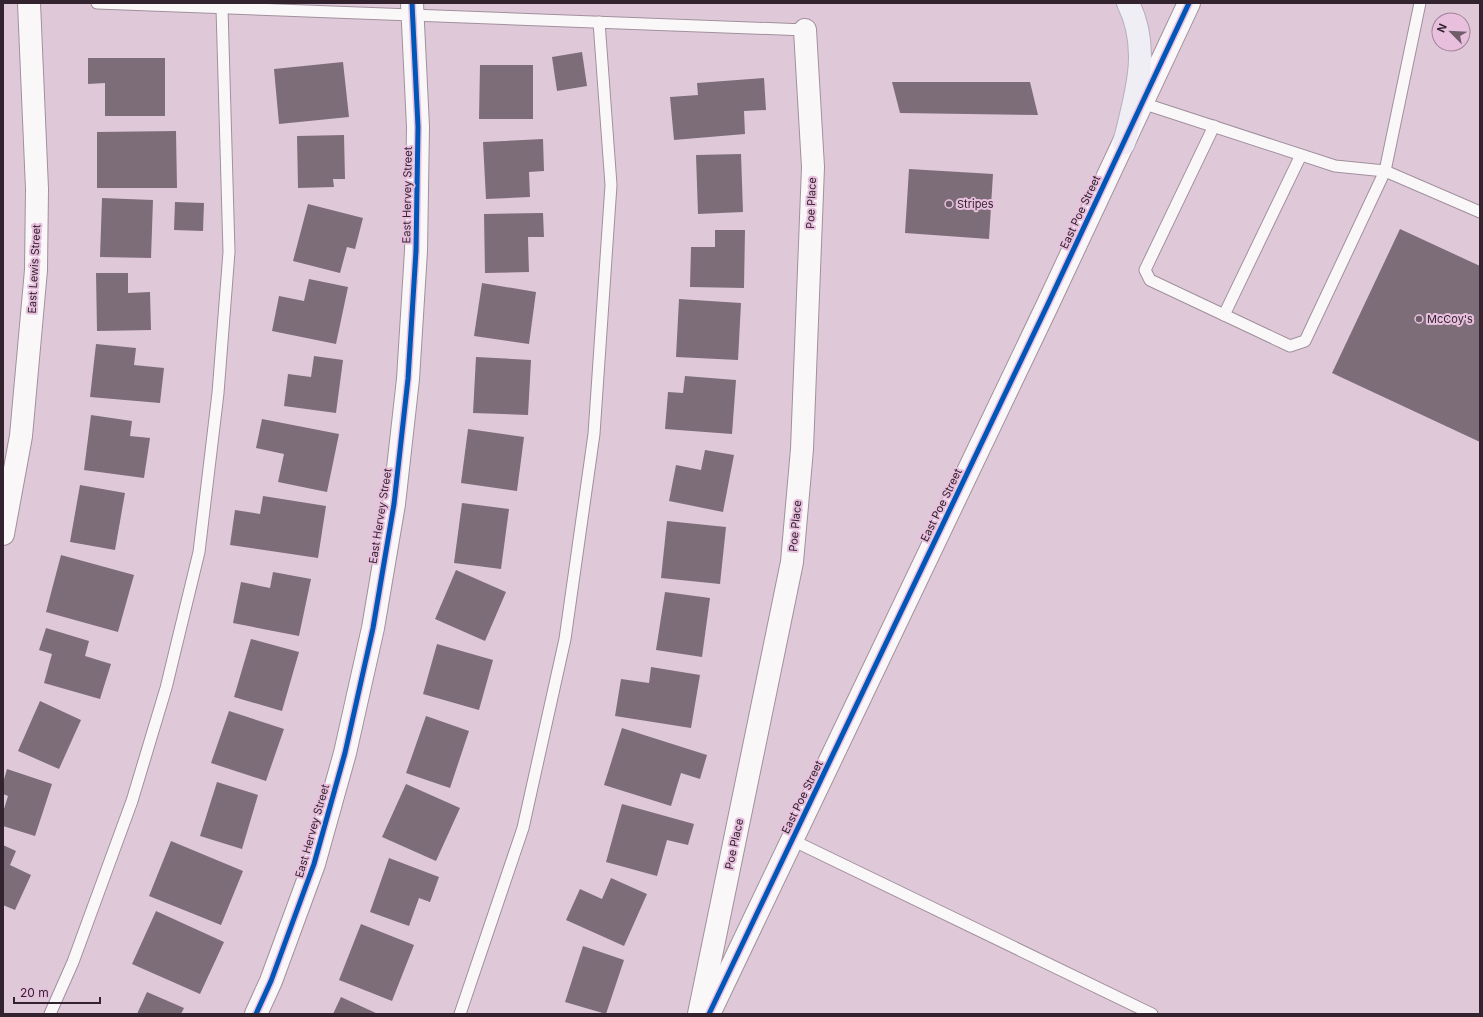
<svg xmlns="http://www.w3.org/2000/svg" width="1483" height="1017" font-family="Inter,sans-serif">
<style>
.building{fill:#7d6d79}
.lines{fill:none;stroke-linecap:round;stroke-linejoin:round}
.service-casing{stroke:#a1909c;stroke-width:13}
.minor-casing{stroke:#a1909c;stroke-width:24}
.tertiary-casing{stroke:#a1909c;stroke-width:24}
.primary-casing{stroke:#b6adbd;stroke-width:24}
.service{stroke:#faf7f9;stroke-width:11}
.minor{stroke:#faf7f9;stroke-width:22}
.tertiary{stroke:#faf7f9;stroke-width:22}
.primary{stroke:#efeef4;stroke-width:22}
.cycleway-casing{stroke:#e8c0de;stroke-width:8}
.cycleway{stroke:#0057b8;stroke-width:5}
.poi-dot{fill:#6f5d6a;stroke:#e8c0de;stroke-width:1.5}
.labels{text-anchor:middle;stroke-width:4;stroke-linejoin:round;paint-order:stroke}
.street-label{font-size:11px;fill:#32232f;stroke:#e8c0de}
.poi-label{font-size:11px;fill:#32232f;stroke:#e8c0de;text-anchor:start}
</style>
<rect width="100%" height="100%" fill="#dfc9d9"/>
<g class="building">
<path d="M 582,52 L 587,86 L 557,91 L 552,57 Z"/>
<path d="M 88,58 L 165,58 L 165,116 L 105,116 L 105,83 L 88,84 Z"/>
<path d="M 343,62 L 349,117 L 279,124 L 274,69 Z"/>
<path d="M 480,65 L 533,65 L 533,119 L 479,119 Z"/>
<path d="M 764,78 L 766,110 L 744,111 L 745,134 L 674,140 L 670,97 L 698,95 L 697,83 Z"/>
<path d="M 892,82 L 1030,82 L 1038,115 L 900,113 Z"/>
<path d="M 176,131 L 177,188 L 97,188 L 97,132 Z"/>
<path d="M 344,135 L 345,179 L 333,179 L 334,187 L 298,188 L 297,136 Z"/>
<path d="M 543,139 L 544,171 L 529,172 L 530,197 L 486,199 L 483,142 Z"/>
<path d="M 741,154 L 743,212 L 698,214 L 696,155 Z"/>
<path d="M 909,169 L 993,174 L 989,239 L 905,233 Z"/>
<path d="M 102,198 L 153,200 L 151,258 L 100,257 Z"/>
<path d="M 175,202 L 204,203 L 203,231 L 174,230 Z"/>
<path d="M 308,204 L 363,218 L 355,249 L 347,247 L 340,273 L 293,261 Z"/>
<path d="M 543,213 L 544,237 L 528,237 L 529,272 L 485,273 L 484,214 Z"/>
<path d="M 1400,229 L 1480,266 L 1480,442 L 1332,373 Z"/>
<path d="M 715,230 L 745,230 L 744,288 L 690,287 L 691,247 L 715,247 Z"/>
<path d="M 96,273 L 128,273 L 128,293 L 150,292 L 151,330 L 97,331 Z"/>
<path d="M 309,279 L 348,287 L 336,344 L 272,331 L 279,296 L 304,301 Z"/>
<path d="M 482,283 L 536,292 L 529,344 L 474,336 Z"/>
<path d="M 679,299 L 741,303 L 738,360 L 676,357 Z"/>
<path d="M 96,344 L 136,348 L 134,365 L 164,368 L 160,403 L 90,397 Z"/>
<path d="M 314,356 L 343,360 L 336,413 L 284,406 L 288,374 L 311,377 Z"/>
<path d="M 476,357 L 531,360 L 528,415 L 473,413 Z"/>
<path d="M 685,376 L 736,380 L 732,434 L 665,429 L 668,392 L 683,393 Z"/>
<path d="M 91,415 L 132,421 L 130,436 L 150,438 L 144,478 L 84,470 Z"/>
<path d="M 262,419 L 339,434 L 327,492 L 278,482 L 284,454 L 256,448 Z"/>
<path d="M 468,429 L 524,437 L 517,491 L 461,483 Z"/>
<path d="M 705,450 L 734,455 L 723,512 L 669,501 L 676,465 L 701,470 Z"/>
<path d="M 80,485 L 125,493 L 115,550 L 70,542 Z"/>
<path d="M 263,496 L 326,506 L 318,558 L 230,545 L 235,510 L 260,514 Z"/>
<path d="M 462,503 L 509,509 L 501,569 L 454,563 Z"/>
<path d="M 667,521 L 726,527 L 720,584 L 661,578 Z"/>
<path d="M 61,555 L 134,575 L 118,632 L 46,612 Z"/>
<path d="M 456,570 L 506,592 L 485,641 L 435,619 Z"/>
<path d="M 273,572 L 311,579 L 299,636 L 233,623 L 241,582 L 270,588 Z"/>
<path d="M 665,592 L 710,598 L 702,657 L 656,650 Z"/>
<path d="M 46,628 L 89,641 L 85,656 L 111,664 L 100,699 L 44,683 L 52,654 L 39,650 Z"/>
<path d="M 251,639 L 299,652 L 282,711 L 234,697 Z"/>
<path d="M 437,644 L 493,660 L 479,710 L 423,694 Z"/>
<path d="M 651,667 L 700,675 L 691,728 L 615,716 L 621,679 L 649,683 Z"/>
<path d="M 40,701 L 81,720 L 59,769 L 18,751 Z"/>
<path d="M 229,711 L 284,729 L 266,781 L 211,763 Z"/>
<path d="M 426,716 L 469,731 L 450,788 L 406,773 Z"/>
<path d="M 622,728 L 707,755 L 700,779 L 681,773 L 671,806 L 604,785 Z"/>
<path d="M 7,769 L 52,784 L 35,836 L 3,826 L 3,812 L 8,796 L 3,794 L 3,783 Z"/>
<path d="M 217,782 L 258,795 L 242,849 L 200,836 Z"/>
<path d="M 406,784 L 460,808 L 436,861 L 382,837 Z"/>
<path d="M 622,804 L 694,824 L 688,845 L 667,840 L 657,876 L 606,862 Z"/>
<path d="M 171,841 L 243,871 L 221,925 L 149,896 Z"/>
<path d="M 3,845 L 16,851 L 10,865 L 31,875 L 15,910 L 3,905 Z"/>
<path d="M 389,858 L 439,877 L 430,902 L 419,898 L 409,926 L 370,912 Z"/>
<path d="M 611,878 L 647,894 L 624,946 L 566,920 L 580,889 L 602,899 Z"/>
<path d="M 156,911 L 224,942 L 200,994 L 132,964 Z"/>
<path d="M 361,924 L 414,945 L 392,1001 L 339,980 Z"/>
<path d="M 583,946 L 624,960 L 606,1014 L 565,1002 Z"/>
<path d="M 147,992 L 184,1008 L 181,1014 L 137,1014 Z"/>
<path d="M 341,997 L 378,1014 L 333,1014 Z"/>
</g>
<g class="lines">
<defs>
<g id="service">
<path d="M 97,3 L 805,30"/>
<path d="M 1142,103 L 1335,166 L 1385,171 L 1480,212"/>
<path d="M 1214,126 L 1145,270 L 1150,280 L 1290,346 L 1305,341 L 1385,171 L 1420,3"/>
<path d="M 1224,315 L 1301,155"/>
<path d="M 792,840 L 1152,1014"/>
<path d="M 50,1014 L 73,962 L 132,801 L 166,688 L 199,552 L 218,393 L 229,252 L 222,8"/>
<path d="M 460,1014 L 523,828 L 565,639 L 594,434 L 611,185 L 599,22"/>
</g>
<g id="minor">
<path d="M 3,534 L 21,436 L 36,270 L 37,189 L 29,3"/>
<path d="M 256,1014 L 271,981 L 314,864 L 345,753 L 373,628 L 394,504 L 408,379 L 416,251 L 418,127 L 412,3"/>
<path d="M 699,1014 L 792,562 L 802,449 L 813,167 L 805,30"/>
</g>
<path id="tertiary" d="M 709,1014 L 1047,306 L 1189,3"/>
<path id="primary" d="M 1124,143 C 1136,95 1151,49 1128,3"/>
</defs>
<use href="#service" class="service-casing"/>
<use href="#minor" class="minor-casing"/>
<use href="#tertiary" class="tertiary-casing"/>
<use href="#primary" class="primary-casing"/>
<use href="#service" class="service"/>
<use href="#minor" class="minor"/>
<use href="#tertiary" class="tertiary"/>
<use href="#primary" class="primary"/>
<defs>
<g id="cycleway">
<path d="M 256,1014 L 271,981 L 314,864 L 345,753 L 373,628 L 394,504 L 408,379 L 416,251 L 418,127 L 412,3"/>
<path d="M 709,1014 L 1047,306 L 1189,3"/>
</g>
</defs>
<use href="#cycleway" class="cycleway-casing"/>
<use href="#cycleway" class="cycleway"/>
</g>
<g class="poi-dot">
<circle cx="949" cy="204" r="4"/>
<circle cx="1419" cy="319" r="4"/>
</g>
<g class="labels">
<g class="street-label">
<text transform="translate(407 195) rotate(-89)" y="4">East Hervey Street</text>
<text transform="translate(811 203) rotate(-88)" y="4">Poe Place</text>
<text transform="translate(1080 212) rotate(-65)" y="4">East Poe Street</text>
<text transform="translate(34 269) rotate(-87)" y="4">East Lewis Street</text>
<text transform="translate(941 505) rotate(-64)" y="4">East Poe Street</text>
<text transform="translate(380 516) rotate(-81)" y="4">East Hervey Street</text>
<text transform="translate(795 526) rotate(-85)" y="4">Poe Place</text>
<text transform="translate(802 797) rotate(-64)" y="4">East Poe Street</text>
<text transform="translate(312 831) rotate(-74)" y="4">East Hervey Street</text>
<text transform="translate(734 844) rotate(-78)" y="4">Poe Place</text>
</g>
<g class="poi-label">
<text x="957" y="208">Stripes</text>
<text x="1427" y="323">McCoy's</text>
</g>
</g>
<rect width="1483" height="1017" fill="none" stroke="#32232f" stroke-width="8"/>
<g transform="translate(1451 32) rotate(294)"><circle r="19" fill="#e8c0de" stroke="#9f8198"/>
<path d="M0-3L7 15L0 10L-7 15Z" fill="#6f5d6a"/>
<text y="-6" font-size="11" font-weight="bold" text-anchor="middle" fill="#32232f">N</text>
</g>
<path d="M14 997v6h86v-6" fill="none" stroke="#32232f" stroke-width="2"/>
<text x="20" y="997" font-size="12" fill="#32232f" stroke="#e8c0de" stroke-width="3" paint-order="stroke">20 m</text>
</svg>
